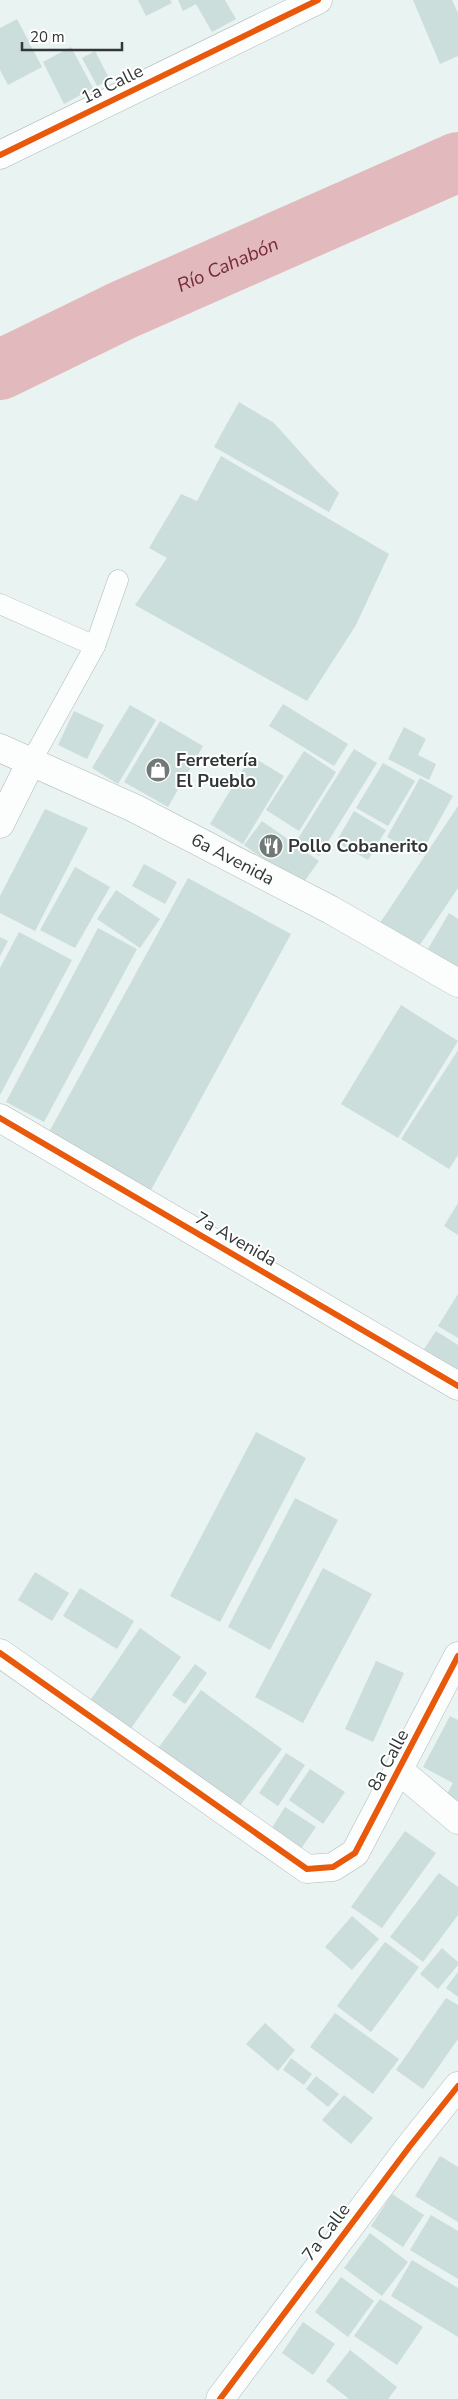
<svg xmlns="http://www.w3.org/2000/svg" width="458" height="2399" font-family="'Nunito Sans',sans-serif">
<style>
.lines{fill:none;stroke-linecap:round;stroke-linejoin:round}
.river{stroke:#e2b9bc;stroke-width:60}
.building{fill:#cbdedb}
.lane-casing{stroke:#b3bab9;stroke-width:21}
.street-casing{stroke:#b3bab9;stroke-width:29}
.secondary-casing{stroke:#b3bab9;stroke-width:29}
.lane{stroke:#fcfdfd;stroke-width:20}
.street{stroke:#fcfdfd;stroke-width:28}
.secondary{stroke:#fcfdfd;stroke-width:28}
.cycleway-casing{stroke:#fff;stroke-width:9}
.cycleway{stroke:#e8590c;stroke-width:6}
.labels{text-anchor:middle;stroke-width:4;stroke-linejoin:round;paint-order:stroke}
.street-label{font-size:18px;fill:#303736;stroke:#fff}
.poi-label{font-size:18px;font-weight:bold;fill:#303736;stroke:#fff;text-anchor:start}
.water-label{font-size:19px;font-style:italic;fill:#752b37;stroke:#fff}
</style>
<rect width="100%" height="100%" fill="#e9f3f1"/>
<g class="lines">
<path class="river" id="s1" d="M 0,370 L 123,310 L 458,162"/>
</g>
<g class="building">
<path d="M 138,0 L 170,0 L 172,3 L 146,16 Z"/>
<path d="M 178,0 L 225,0 L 236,19 L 212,32 L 196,4 L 183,11 Z"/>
<path d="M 413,0 L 452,0 L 458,13 L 458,56 L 440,64 Z"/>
<path d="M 17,19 L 42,67 L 8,85 L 0,70 L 0,28 Z"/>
<path d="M 71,47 L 93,88 L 64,104 L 43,62 Z"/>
<path d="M 95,51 L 110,80 L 97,86 L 82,58 Z"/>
<path d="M 239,402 L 274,423 L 317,471 L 339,493 L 329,512 L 214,447 Z"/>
<path d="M 221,456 L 389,554 L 356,625 L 307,701 L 135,605 L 167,558 L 149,548 L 181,494 L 197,501 Z"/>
<path d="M 283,704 L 348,744 L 334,766 L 269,726 Z"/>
<path d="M 130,705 L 156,720 L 118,784 L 92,768 Z"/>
<path d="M 74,711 L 104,725 L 87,759 L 58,745 Z"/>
<path d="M 160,721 L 203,746 L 168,807 L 124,782 Z"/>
<path d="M 404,727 L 426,739 L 418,755 L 436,764 L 429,780 L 388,759 Z"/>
<path d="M 354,749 L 377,763 L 319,856 L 296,842 Z"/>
<path d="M 304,751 L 336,772 L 299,831 L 266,810 Z"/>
<path d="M 251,756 L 284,776 L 243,844 L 210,824 Z"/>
<path d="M 383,763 L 415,781 L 388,826 L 356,808 Z"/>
<path d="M 420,778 L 453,796 L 420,855 L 387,837 Z"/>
<path d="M 458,806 L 458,888 L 415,952 L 378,926 Z"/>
<path d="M 45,809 L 88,828 L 35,931 L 0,913 L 0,896 Z"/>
<path d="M 354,811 L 386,830 L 368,860 L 336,842 Z"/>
<path d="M 262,821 L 319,861 L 301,886 L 244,845 Z"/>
<path d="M 144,864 L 177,882 L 165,904 L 132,886 Z"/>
<path d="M 75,867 L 110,887 L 75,948 L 40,930 Z"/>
<path d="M 188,878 L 291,934 L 151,1190 L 48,1134 Z"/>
<path d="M 116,890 L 160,919 L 140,948 L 97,919 Z"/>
<path d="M 449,913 L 458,919 L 458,974 L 425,954 Z"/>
<path d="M 98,928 L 137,949 L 44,1122 L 6,1102 Z"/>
<path d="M 19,932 L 72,960 L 0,1095 L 0,968 Z"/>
<path d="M 0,937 L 8,941 L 0,956 Z"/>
<path d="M 401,1005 L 458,1041 L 398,1138 L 341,1104 Z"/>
<path d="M 458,1050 L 458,1155 L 449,1169 L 401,1139 Z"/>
<path d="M 458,1203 L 458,1235 L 444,1226 Z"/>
<path d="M 458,1294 L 458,1338 L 438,1326 Z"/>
<path d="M 436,1331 L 458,1345 L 458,1373 L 417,1360 Z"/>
<path d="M 256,1432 L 306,1458 L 220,1622 L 170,1596 Z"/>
<path d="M 295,1498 L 338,1520 L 270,1650 L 228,1627 Z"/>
<path d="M 323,1568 L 372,1594 L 303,1723 L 255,1697 Z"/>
<path d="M 35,1572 L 69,1593 L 52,1621 L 18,1600 Z"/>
<path d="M 80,1588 L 134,1621 L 117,1649 L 63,1616 Z"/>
<path d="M 140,1628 L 181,1657 L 125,1737 L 85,1708 Z"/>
<path d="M 376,1661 L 404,1673 L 373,1742 L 345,1729 Z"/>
<path d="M 195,1664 L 207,1673 L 185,1704 L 172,1695 Z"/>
<path d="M 201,1690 L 282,1749 L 237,1810 L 156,1751 Z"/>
<path d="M 450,1716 L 458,1720 L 458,1800 L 447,1794 L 453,1783 L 423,1767 Z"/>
<path d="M 286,1753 L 305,1765 L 278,1806 L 259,1793 Z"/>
<path d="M 310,1769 L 345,1792 L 323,1824 L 289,1800 Z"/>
<path d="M 285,1807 L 316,1827 L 298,1853 L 268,1834 Z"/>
<path d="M 405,1831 L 436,1853 L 382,1928 L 351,1907 Z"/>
<path d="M 439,1873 L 458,1887 L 458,1915 L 423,1962 L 390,1937 Z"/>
<path d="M 352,1916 L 379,1939 L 352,1970 L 325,1947 Z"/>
<path d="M 385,1942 L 419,1967 L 371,2032 L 337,2006 Z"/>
<path d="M 442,1948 L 458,1962 L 458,1965 L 438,1989 L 420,1974 Z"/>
<path d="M 458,1972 L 458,1997 L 446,1988 Z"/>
<path d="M 446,1998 L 458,2005 L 458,2039 L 423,2089 L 396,2070 Z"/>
<path d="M 335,2013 L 399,2059 L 373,2094 L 310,2047 Z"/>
<path d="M 265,2023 L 295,2050 L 278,2071 L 246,2044 Z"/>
<path d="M 291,2058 L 312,2074 L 304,2085 L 283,2070 Z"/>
<path d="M 316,2076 L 339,2094 L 328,2107 L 306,2089 Z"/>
<path d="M 344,2095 L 373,2118 L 351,2144 L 322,2120 Z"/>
<path d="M 440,2156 L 458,2167 L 458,2222 L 415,2196 Z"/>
<path d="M 392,2194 L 424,2215 L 403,2247 L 371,2226 Z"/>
<path d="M 431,2215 L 458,2231 L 458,2279 L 410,2250 Z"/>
<path d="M 370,2233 L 408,2262 L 382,2296 L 344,2268 Z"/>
<path d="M 412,2260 L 458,2288 L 458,2337 L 391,2296 Z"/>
<path d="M 341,2277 L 374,2301 L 348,2337 L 315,2312 Z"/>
<path d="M 380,2299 L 423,2327 L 397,2365 L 354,2336 Z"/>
<path d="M 303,2322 L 335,2344 L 313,2375 L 282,2353 Z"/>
<path d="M 350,2350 L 397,2387 L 388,2399 L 349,2399 L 326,2381 Z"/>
</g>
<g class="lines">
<defs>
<g id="lane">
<path d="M 0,604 L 95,646"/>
<path d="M 32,760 L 95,646 L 118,580"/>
</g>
<g id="street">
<path d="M 0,155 L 318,0"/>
<path d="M 0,824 L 32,760"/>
<path d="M 0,1118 L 458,1386"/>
<path d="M 0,1653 L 307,1869 L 333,1867 L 355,1853 L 458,1656"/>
<path d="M 400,1771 L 458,1820"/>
<path d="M 220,2399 L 410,2146 L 458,2086"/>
</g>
<g id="secondary">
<path id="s2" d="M 0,748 L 134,808 L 331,910 L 458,983"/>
</g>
</defs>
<use href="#lane" class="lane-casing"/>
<use href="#street" class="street-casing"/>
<use href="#secondary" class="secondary-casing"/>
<use href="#lane" class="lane"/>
<use href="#street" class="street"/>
<use href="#secondary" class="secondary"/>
<defs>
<g id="cycleway">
<path d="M 0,155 L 318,0"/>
<path d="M 0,1118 L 458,1386"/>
<path d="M 0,1653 L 307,1869 L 333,1867 L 355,1853 L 458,1656"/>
<path d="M 220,2399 L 410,2146 L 458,2086"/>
</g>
</defs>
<use href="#cycleway" class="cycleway-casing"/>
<use href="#cycleway" class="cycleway"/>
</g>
<defs>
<symbol id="shop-disc" viewBox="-11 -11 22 22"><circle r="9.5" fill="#717977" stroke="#fff"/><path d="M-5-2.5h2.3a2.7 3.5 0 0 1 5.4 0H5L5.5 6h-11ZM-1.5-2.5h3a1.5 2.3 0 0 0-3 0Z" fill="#fff"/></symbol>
<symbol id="restaurant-disc" viewBox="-11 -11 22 22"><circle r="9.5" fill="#717977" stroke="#fff"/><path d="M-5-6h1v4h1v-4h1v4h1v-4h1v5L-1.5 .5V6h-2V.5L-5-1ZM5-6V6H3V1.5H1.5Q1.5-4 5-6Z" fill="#fff"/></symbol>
</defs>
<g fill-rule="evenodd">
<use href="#shop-disc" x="144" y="756" width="28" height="28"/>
<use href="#restaurant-disc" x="257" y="832" width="28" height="28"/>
</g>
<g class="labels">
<g class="street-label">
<text transform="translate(112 84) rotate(-26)" y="6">1a Calle</text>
<text dy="6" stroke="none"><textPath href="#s2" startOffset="258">6a Avenida</textPath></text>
<text transform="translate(236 1239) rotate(30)" y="6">7a Avenida</text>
<text transform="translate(388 1760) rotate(-62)" y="6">8a Calle</text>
<text transform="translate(326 2232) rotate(-53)" y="6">7a Calle</text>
</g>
<g class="poi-label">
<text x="176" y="766">Ferretería<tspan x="176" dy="21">El Pueblo</tspan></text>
<text x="288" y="852">Pollo Cobanerito</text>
</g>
<g class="water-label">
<text dy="7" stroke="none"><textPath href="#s1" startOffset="251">Río Cahabón</textPath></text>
</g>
</g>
<path d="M22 42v8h100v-8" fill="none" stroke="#303736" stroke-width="2.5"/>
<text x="30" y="42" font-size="15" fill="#303736" stroke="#ffffff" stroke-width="4" paint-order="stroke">20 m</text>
</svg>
